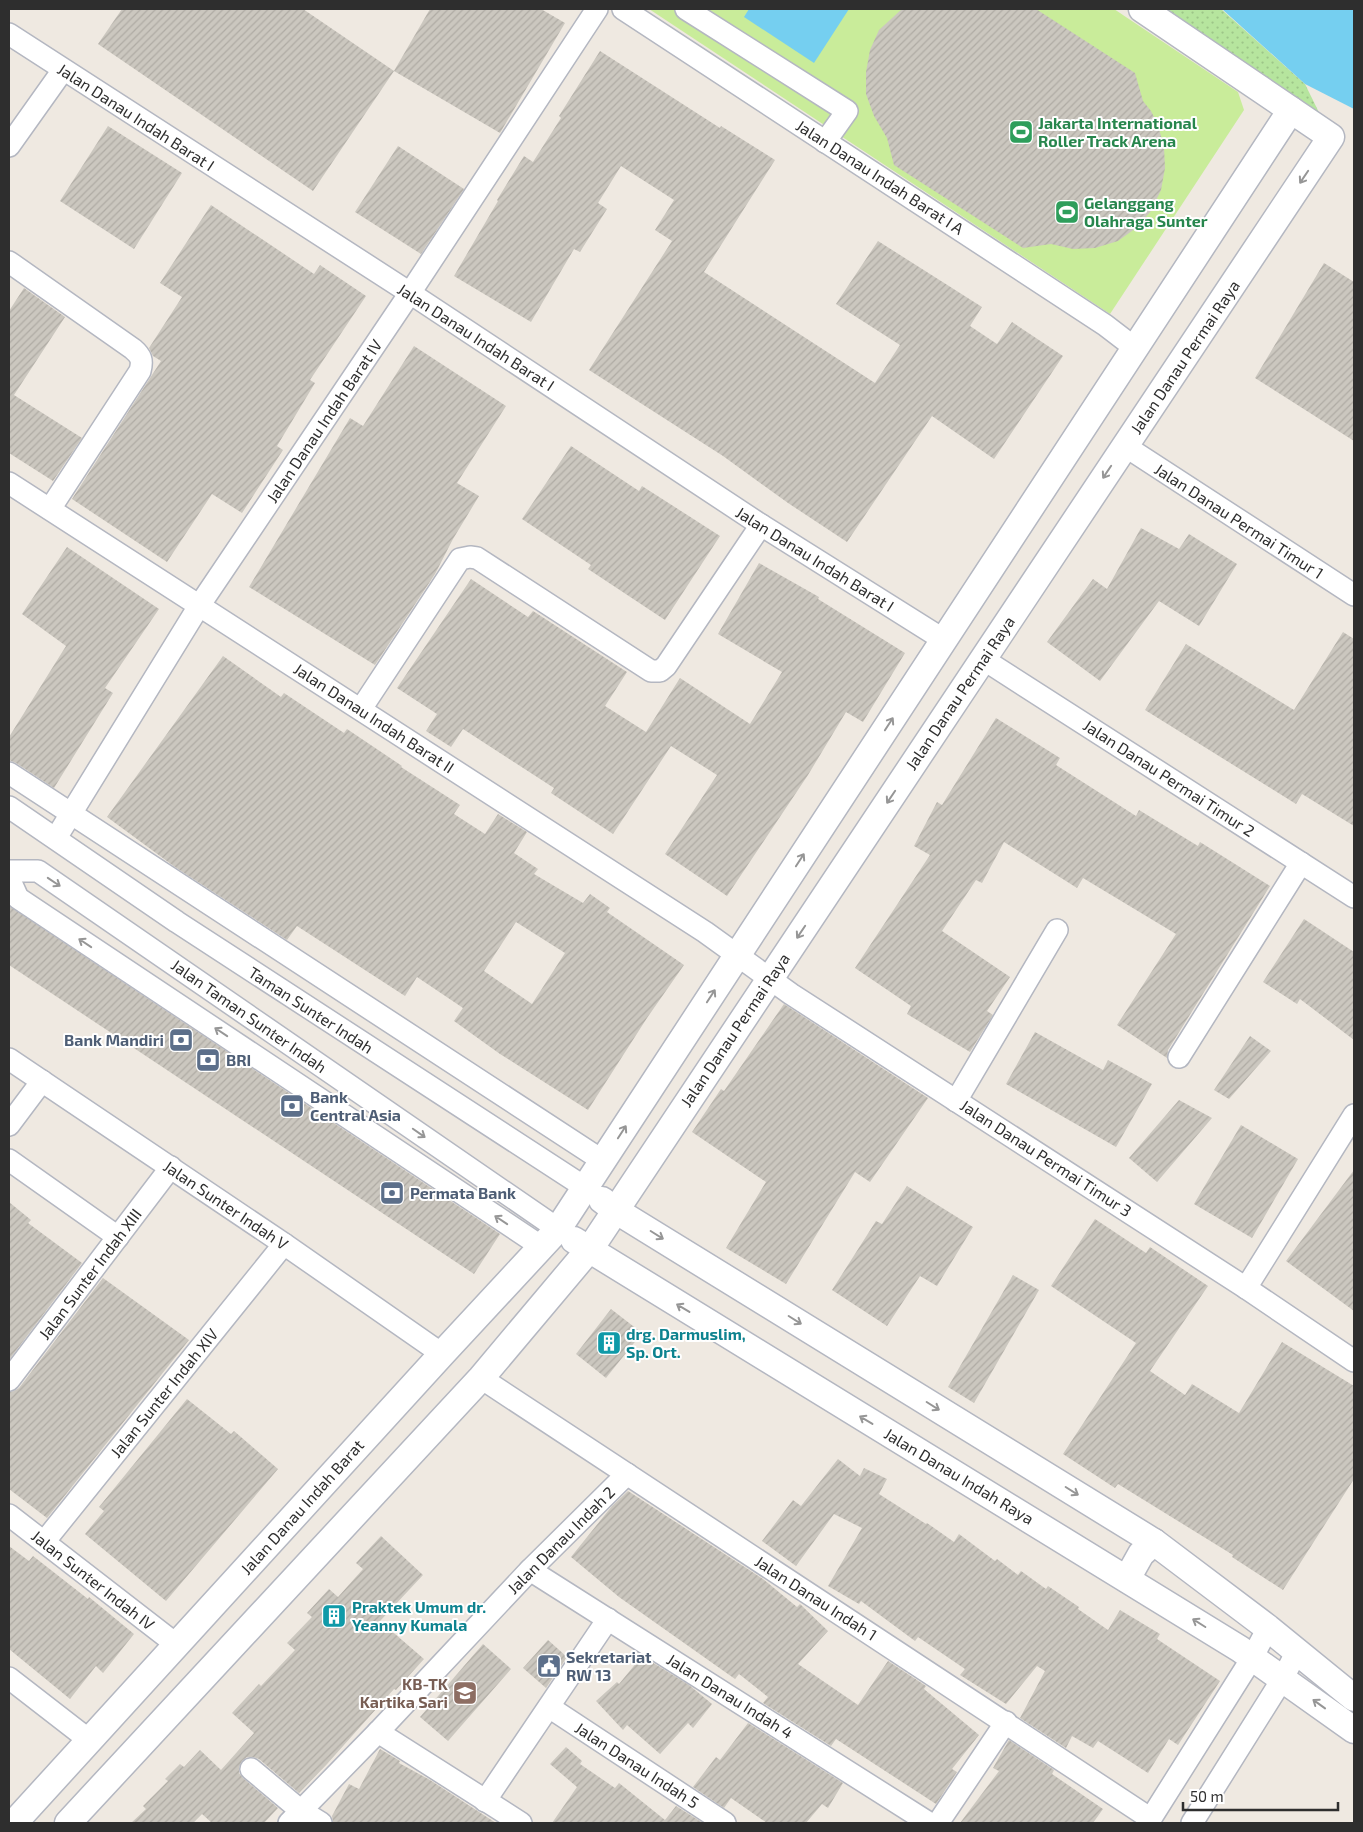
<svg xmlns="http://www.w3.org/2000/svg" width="1363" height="1832" font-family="'Exo 2',sans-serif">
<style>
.grass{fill:url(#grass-dots)}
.pitch{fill:#c9ec9a}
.water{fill:#75cff0}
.building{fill:url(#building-hatch);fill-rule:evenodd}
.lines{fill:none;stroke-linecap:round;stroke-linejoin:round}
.minor-casing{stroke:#b4b7c1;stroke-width:24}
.tertiary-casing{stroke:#b4b7c1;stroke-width:29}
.minor{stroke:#fff;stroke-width:21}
.tertiary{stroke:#fff;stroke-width:26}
.oneway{stroke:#969696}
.labels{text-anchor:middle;stroke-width:4;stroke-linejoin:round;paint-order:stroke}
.street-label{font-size:16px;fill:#2e2e2e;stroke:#fff}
.leisure-label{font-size:16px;font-weight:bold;fill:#27864d;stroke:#fff;text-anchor:start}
.service-label{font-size:16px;font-weight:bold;fill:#4e5e75;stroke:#fff;text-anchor:start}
.culture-label{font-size:16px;font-weight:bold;fill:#0d838f;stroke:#fff;text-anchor:start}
.education-label{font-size:16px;font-weight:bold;fill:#785e54;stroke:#fff;text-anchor:end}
</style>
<defs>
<pattern id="grass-dots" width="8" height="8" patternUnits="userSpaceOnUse" patternTransform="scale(1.25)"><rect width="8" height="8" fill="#b6e59e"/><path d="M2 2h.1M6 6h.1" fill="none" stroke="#9dc588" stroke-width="1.8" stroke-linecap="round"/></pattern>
<pattern id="building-hatch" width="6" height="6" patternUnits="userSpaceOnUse" patternTransform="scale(1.25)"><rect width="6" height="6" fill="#cbc7bf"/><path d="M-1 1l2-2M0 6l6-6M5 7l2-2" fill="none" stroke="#afaba4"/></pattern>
</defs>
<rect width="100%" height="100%" fill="#efe9e1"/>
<path class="grass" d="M 1142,9 L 1221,9 L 1305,84 L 1331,137 Z"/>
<path class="pitch" d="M 649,9 L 1114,9 L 1238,92 L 1244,110 L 1110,314 Z"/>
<g class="water">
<path d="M 749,9 L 849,9 L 814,63 L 744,17 Z"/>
<path d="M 1222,9 L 1354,9 L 1354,109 L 1305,84 Z"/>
</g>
<g class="building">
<path d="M 122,9 L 303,9 L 394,71 L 313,191 L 98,44 Z"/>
<path d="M 430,9 L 541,9 L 565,23 L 500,133 L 394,71 Z"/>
<path d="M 902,9 L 1036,9 L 1135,73 L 1143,101 L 1151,111 L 1158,125 L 1164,147 L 1165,168 L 1161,190 L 1151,211 L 1136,228 L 1118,241 L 1095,248 L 1073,249 L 1051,244 L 1023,248 L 894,165 L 887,138 L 874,116 L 866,94 L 866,72 L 870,50 L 879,30 Z"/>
<path d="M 600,51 L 720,128 L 721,126 L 775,160 L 704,272 L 875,383 L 900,345 L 836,304 L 878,241 L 982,307 L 970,326 L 997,344 L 1012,322 L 1063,356 L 994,459 L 932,416 L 847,542 L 788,503 L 723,456 L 589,370 L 672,241 L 655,230 L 674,200 L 621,166 L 598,203 L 607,209 L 580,252 L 574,249 L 531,322 L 454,276 L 498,201 L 497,200 L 524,156 L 533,162 L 561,118 L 559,116 Z"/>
<path d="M 108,126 L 182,173 L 134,249 L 60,201 Z"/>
<path d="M 398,146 L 464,189 L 421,254 L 355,212 Z"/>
<path d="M 211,205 L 314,274 L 320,265 L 366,296 L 310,380 L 315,383 L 277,446 L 283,450 L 242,513 L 212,494 L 167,562 L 72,499 L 161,361 L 153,356 L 149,348 L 182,297 L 160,283 Z"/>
<path d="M 1324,263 L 1354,282 L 1354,441 L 1255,378 Z"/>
<path d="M 24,288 L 65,317 L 14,395 L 82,438 L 53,481 L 9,453 L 9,311 Z"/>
<path d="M 414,346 L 506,406 L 457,483 L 479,496 L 453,539 L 435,574 L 375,665 L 249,587 L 350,418 L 363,426 Z"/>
<path d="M 571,446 L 639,491 L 642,486 L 720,536 L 665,620 L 588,569 L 591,565 L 522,519 Z"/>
<path d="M 1141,528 L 1179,549 L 1189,534 L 1237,564 L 1199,626 L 1159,601 L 1100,681 L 1047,642 L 1093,579 L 1107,589 Z"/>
<path d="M 67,547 L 159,609 L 105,688 L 113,693 L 54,788 L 16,763 L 9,760 L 9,737 L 66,646 L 22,614 Z"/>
<path d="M 759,563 L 819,597 L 818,599 L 905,653 L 863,722 L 846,712 L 808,775 L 727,896 L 665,854 L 717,775 L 671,746 L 613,834 L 551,793 L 554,788 L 463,729 L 451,747 L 426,731 L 437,714 L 397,688 L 471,579 L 528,617 L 533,611 L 627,672 L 605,706 L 646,732 L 680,678 L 750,724 L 782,672 L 718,634 Z"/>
<path d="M 1343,632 L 1354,639 L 1354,826 L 1302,794 L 1296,804 L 1145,710 L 1186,644 L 1294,710 Z"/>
<path d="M 223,656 L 281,697 L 284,693 L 344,733 L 347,729 L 402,766 L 401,767 L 460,805 L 454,814 L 485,834 L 498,814 L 527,832 L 514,853 L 538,869 L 534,874 L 583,903 L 590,894 L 610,908 L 607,912 L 684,965 L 647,1018 L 588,1110 L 500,1054 L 454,1021 L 463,1008 L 417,977 L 405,996 L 297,926 L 287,940 L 175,867 L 107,817 ZM 516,922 L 565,953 L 532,1004 L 484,971 Z"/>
<path d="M 996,718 L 1060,758 L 1056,765 L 1136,816 L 1139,810 L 1198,846 L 1200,842 L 1270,886 L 1168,1050 L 1167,1058 L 1117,1025 L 1176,934 L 1083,878 L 1077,888 L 1004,842 L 982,883 L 976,880 L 942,931 L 1010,977 L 987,1011 L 993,1015 L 970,1052 L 907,1014 L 911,1006 L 855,968 L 930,855 L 914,846 L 937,802 L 942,805 Z"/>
<path d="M 9,906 L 500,1234 L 474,1274 L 9,965 Z"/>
<path d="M 1304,919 L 1354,952 L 1354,1040 L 1300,999 L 1297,1004 L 1263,982 Z"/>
<path d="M 784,1004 L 928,1098 L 870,1182 L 855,1172 L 786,1284 L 726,1248 L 766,1182 L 692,1132 L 721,1089 L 724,1091 Z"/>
<path d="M 1035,1032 L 1103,1070 L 1108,1060 L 1152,1084 L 1116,1147 L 1006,1084 Z"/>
<path d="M 1250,1036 L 1271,1051 L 1229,1099 L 1214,1090 Z"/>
<path d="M 1179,1100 L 1212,1118 L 1157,1182 L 1129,1158 Z"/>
<path d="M 1241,1125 L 1298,1159 L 1252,1238 L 1194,1204 Z"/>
<path d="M 1354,1170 L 1354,1311 L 1286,1261 Z"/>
<path d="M 907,1186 L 973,1227 L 937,1286 L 920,1276 L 887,1326 L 832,1290 L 876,1221 L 882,1224 Z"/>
<path d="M 9,1202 L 31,1220 L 28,1223 L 82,1263 L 9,1360 Z"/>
<path d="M 1095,1219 L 1146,1253 L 1150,1247 L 1208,1286 L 1150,1371 L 1185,1395 L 1192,1384 L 1239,1413 L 1282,1342 L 1354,1386 L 1354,1479 L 1283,1590 L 1232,1557 L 1233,1555 L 1118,1484 L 1115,1488 L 1063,1454 L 1136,1343 L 1051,1286 Z"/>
<path d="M 1013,1275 L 1039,1290 L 974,1403 L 948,1387 Z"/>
<path d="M 103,1278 L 189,1340 L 47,1518 L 9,1489 L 9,1392 L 14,1391 L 19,1388 Z"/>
<path d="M 611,1309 L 642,1333 L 606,1378 L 576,1354 Z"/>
<path d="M 187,1399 L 231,1434 L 234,1431 L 278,1469 L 166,1601 L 85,1534 L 104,1511 L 99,1507 Z"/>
<path d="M 838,1459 L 860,1476 L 864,1468 L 887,1479 L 879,1494 L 926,1524 L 927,1523 L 954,1542 L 959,1534 L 995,1561 L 997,1559 L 1018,1575 L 1021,1571 L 1046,1589 L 1048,1586 L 1079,1607 L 1078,1609 L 1108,1630 L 1120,1610 L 1160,1634 L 1157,1639 L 1220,1681 L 1178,1745 L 1169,1739 L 1148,1773 L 1098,1741 L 1093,1748 L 1072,1736 L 1066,1748 L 1020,1718 L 1045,1671 L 1037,1666 L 1006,1704 L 960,1675 L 965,1669 L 918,1637 L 915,1641 L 861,1601 L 859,1604 L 828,1586 L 862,1528 L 834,1514 L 796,1566 L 762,1541 L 793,1500 L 801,1506 Z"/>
<path d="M 628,1491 L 763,1579 L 797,1607 L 800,1604 L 828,1631 L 798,1664 L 858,1705 L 888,1661 L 926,1686 L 924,1689 L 979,1735 L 952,1769 L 957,1772 L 936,1804 L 836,1739 L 831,1746 L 763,1703 L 768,1697 L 739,1674 L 735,1679 L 619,1597 L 571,1557 L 612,1506 Z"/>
<path d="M 381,1536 L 423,1575 L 380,1621 L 424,1659 L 396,1690 L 394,1689 L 327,1764 L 299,1793 L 259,1759 L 253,1757 L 247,1757 L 242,1761 L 239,1767 L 239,1773 L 243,1778 L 278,1808 L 264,1823 L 212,1823 L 202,1814 L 193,1823 L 131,1823 L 146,1809 L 143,1806 L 168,1781 L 165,1779 L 180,1764 L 184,1767 L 200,1750 L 221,1770 L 254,1733 L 232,1713 L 259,1684 L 261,1686 L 295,1650 L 287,1643 L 312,1617 L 307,1613 L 329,1589 L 338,1597 L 363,1569 L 356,1563 Z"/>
<path d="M 9,1546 L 29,1561 L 33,1556 L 88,1599 L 89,1597 L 134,1634 L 103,1673 L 96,1666 L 70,1699 L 9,1649 Z"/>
<path d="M 548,1640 L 567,1657 L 546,1688 L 523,1668 Z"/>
<path d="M 483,1644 L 511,1669 L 448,1741 L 420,1717 Z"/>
<path d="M 642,1656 L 689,1685 L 712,1704 L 693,1728 L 688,1723 L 660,1754 L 627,1725 L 623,1730 L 596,1701 L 617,1682 L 619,1684 Z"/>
<path d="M 748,1723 L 843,1783 L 828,1808 L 822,1804 L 806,1823 L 767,1823 L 731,1798 L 724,1808 L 693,1787 L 716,1757 L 720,1760 Z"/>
<path d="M 1009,1740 L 1054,1770 L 1052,1774 L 1103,1809 L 1093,1823 L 960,1823 L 999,1771 L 993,1768 Z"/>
<path d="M 566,1747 L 582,1761 L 580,1764 L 615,1788 L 619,1783 L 665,1820 L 676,1806 L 703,1823 L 552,1823 L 577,1787 L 550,1764 Z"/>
<path d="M 380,1749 L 400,1761 L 399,1763 L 430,1780 L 496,1823 L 333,1823 L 332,1816 L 349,1784 L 359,1789 Z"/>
</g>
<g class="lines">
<defs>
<g id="minor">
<path d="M 623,9 L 1105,325 L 1135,348"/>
<path d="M 686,9 L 847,111 L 825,142"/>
<path d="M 9,34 L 410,293 L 761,525 L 944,640"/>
<path d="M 9,146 L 63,70"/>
<path d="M 9,262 L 133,349 C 141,356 143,360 140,371 L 50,509"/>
<path d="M 1125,446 L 1354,595"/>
<path d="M 9,483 L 705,932 L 791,994 L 1246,1288 L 1354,1361"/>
<path d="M 983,659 L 1354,897"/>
<path d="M 361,709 L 460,559 L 470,557 L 477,558 L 651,671 L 660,671 L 666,666 L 761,525"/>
<path d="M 9,773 L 603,1161"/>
<path d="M 9,807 L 177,922 L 586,1188"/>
<path d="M 56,838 L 199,606 L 410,293 L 597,9"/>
<path d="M 9,871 L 38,871 L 558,1229"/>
<path d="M 9,878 L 18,898 L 542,1247"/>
<path d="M 1179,1057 L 1301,863"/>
<path d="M 9,1059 L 284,1244 L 442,1354"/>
<path d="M 956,1101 L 1057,930"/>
<path d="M 9,1125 L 42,1081"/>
<path d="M 9,1160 L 118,1237"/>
<path d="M 1246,1288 L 1354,1115"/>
<path d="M 481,1378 L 1151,1819"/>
<path d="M 9,1380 L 171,1167"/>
<path d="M 9,1515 L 177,1645"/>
<path d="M 44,1542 L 284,1244"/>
<path d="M 530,1570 L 929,1823"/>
<path d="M 9,1678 L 89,1740"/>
<path d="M 549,1707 L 725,1823"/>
<path d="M 378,1732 L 521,1823"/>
<path d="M 251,1769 L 300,1810 L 321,1823"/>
<path d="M 485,1801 L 608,1619"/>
<path d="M 289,1823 L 378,1732 L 530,1570 L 627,1474"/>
<path d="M 938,1823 L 1006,1722"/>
<path d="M 1148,1823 L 1252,1658 L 1268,1628"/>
<path d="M 1192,1823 L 1283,1678 L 1297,1651"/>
</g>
<g id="tertiary">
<path d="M 602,1200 L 615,1210 L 1154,1542 L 1268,1628 L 1354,1698"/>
<path d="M 574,1240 L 1240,1649 L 1354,1730"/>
<path d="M 1127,1579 L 1141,1554 L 1154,1542"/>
<path d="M 14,1823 L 442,1354 L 558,1229 L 1291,110"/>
<path d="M 68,1823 L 481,1378 L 592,1246 L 1331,137 L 1142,9"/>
</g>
</defs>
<use href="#minor" class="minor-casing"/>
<use href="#tertiary" class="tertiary-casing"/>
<use href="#minor" class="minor"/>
<use href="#tertiary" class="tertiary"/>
</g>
<defs><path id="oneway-shaft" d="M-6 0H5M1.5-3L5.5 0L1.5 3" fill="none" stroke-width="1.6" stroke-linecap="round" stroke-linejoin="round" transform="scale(1.25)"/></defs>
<g class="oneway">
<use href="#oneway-shaft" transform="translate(1304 177) rotate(124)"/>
<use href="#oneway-shaft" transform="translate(1107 472) rotate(124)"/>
<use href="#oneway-shaft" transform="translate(889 724) rotate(-57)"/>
<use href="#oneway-shaft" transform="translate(891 797) rotate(124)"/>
<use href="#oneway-shaft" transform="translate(800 860) rotate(-57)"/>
<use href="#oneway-shaft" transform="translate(54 882) rotate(34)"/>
<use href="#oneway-shaft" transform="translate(801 932) rotate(124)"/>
<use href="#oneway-shaft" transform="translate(85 943) rotate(-146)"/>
<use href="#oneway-shaft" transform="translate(711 996) rotate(-57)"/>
<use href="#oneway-shaft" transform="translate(221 1032) rotate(-146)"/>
<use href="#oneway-shaft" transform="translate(622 1132) rotate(-57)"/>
<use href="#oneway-shaft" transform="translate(419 1133) rotate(35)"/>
<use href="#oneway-shaft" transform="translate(501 1220) rotate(-146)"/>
<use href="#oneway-shaft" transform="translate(657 1235) rotate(32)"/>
<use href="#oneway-shaft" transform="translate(683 1308) rotate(-149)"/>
<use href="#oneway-shaft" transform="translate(795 1320) rotate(32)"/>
<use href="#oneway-shaft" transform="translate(933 1406) rotate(32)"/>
<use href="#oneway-shaft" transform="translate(866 1420) rotate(-149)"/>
<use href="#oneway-shaft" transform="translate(1072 1491) rotate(32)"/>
<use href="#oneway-shaft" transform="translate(1199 1623) rotate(-148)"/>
<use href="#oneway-shaft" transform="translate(1319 1704) rotate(-144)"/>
</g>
<defs>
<symbol id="stadium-square" viewBox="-11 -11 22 22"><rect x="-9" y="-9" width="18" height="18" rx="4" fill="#2e9e5b" stroke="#fff"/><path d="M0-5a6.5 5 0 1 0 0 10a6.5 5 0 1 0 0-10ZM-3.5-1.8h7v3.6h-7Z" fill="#fff"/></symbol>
<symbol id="bank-square" viewBox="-11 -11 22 22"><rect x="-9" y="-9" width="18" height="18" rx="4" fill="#5c6f8a" stroke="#fff"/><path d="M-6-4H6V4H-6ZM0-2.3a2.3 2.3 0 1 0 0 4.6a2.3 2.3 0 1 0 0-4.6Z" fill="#fff"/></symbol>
<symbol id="building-square" viewBox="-11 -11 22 22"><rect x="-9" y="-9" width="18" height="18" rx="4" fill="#0f9aa8" stroke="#fff"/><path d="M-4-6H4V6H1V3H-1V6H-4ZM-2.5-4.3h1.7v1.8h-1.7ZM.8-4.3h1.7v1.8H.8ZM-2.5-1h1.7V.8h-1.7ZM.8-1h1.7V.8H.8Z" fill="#fff"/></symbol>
<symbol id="civic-square" viewBox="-11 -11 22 22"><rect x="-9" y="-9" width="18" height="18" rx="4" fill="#5c6f8a" stroke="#fff"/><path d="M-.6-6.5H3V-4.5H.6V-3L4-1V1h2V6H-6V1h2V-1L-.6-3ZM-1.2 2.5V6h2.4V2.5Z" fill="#fff"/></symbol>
<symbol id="school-square" viewBox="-11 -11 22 22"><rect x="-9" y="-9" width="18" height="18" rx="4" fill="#8d6e63" stroke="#fff"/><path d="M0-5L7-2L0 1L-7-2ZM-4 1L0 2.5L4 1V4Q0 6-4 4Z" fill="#fff"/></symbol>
</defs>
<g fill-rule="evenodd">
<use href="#stadium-square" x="1007" y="118" width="28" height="28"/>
<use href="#stadium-square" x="1053" y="198" width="28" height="28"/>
<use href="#bank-square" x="167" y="1026" width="28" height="28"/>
<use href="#bank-square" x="194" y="1046" width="28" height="28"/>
<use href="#bank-square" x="278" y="1092" width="28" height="28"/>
<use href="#bank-square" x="378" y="1179" width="28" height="28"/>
<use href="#building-square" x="595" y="1329" width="28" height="28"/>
<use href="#building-square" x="320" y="1602" width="28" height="28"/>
<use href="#civic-square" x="535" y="1652" width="28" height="28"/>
<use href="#school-square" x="451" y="1679" width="28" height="28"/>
</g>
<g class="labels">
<g class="street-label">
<text transform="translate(136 117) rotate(33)" y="6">Jalan Danau Indah Barat I</text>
<text transform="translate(880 177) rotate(33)" y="6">Jalan Danau Indah Barat I A</text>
<text transform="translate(476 337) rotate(33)" y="6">Jalan Danau Indah Barat I</text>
<text transform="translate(1185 357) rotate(-56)" y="6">Jalan Danau Permai Raya</text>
<text transform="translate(324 421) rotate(-56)" y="6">Jalan Danau Indah Barat IV</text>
<text transform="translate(1239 521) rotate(33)" y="6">Jalan Danau Permai Timur 1</text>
<text transform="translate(815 559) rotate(32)" y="6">Jalan Danau Indah Barat I</text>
<text transform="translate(960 693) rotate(-56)" y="6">Jalan Danau Permai Raya</text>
<text transform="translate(374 718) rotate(33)" y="6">Jalan Danau Indah Barat II</text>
<text transform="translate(1169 778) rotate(33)" y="6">Jalan Danau Permai Timur 2</text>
<text transform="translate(311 1010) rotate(33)" y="6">Taman Sunter Indah</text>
<text transform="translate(249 1016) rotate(35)" y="6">Jalan Taman Sunter Indah</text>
<text transform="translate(735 1030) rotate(-56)" y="6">Jalan Danau Permai Raya</text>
<text transform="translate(1046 1158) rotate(33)" y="6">Jalan Danau Permai Timur 3</text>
<text transform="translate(226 1205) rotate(34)" y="6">Jalan Sunter Indah V</text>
<text transform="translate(90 1274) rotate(-53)" y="6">Jalan Sunter Indah XIII</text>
<text transform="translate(164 1393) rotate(-51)" y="6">Jalan Sunter Indah XIV</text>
<text transform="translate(959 1476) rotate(31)" y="6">Jalan Danau Indah Raya</text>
<text transform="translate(302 1507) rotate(-48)" y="6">Jalan Danau Indah Barat</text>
<text transform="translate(561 1540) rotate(-45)" y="6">Jalan Danau Indah 2</text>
<text transform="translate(93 1580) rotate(38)" y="6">Jalan Sunter Indah IV</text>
<text transform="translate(816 1598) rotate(33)" y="6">Jalan Danau Indah 1</text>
<text transform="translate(730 1696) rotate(32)" y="6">Jalan Danau Indah 4</text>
<text transform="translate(637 1765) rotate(33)" y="6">Jalan Danau Indah 5</text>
</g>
<g class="leisure-label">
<text x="1038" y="129">Jakarta International<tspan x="1038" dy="18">Roller Track Arena</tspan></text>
<text x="1084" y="209">Gelanggang<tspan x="1084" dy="18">Olahraga Sunter</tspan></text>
</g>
<g class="service-label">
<text x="164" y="1046" text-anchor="end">Bank Mandiri</text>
<text x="226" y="1066">BRI</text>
<text x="310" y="1103">Bank<tspan x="310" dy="18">Central Asia</tspan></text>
<text x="410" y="1199">Permata Bank</text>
<text x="566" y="1663">Sekretariat<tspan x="566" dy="18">RW 13</tspan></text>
</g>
<g class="culture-label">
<text x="626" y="1340">drg. Darmuslim,<tspan x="626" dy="18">Sp. Ort.</tspan></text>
<text x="352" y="1613">Praktek Umum dr.<tspan x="352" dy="18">Yeanny Kumala</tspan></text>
</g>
<g class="education-label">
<text x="448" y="1690">KB-TK<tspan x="448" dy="18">Kartika Sari</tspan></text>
</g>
</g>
<rect width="1363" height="1832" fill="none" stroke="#2e2e2e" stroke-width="20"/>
<path d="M1183 1802v8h155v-8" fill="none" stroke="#2e2e2e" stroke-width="2.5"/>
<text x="1190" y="1802" font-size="15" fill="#2e2e2e" stroke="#ffffff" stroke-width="4" paint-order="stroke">50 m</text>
</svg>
